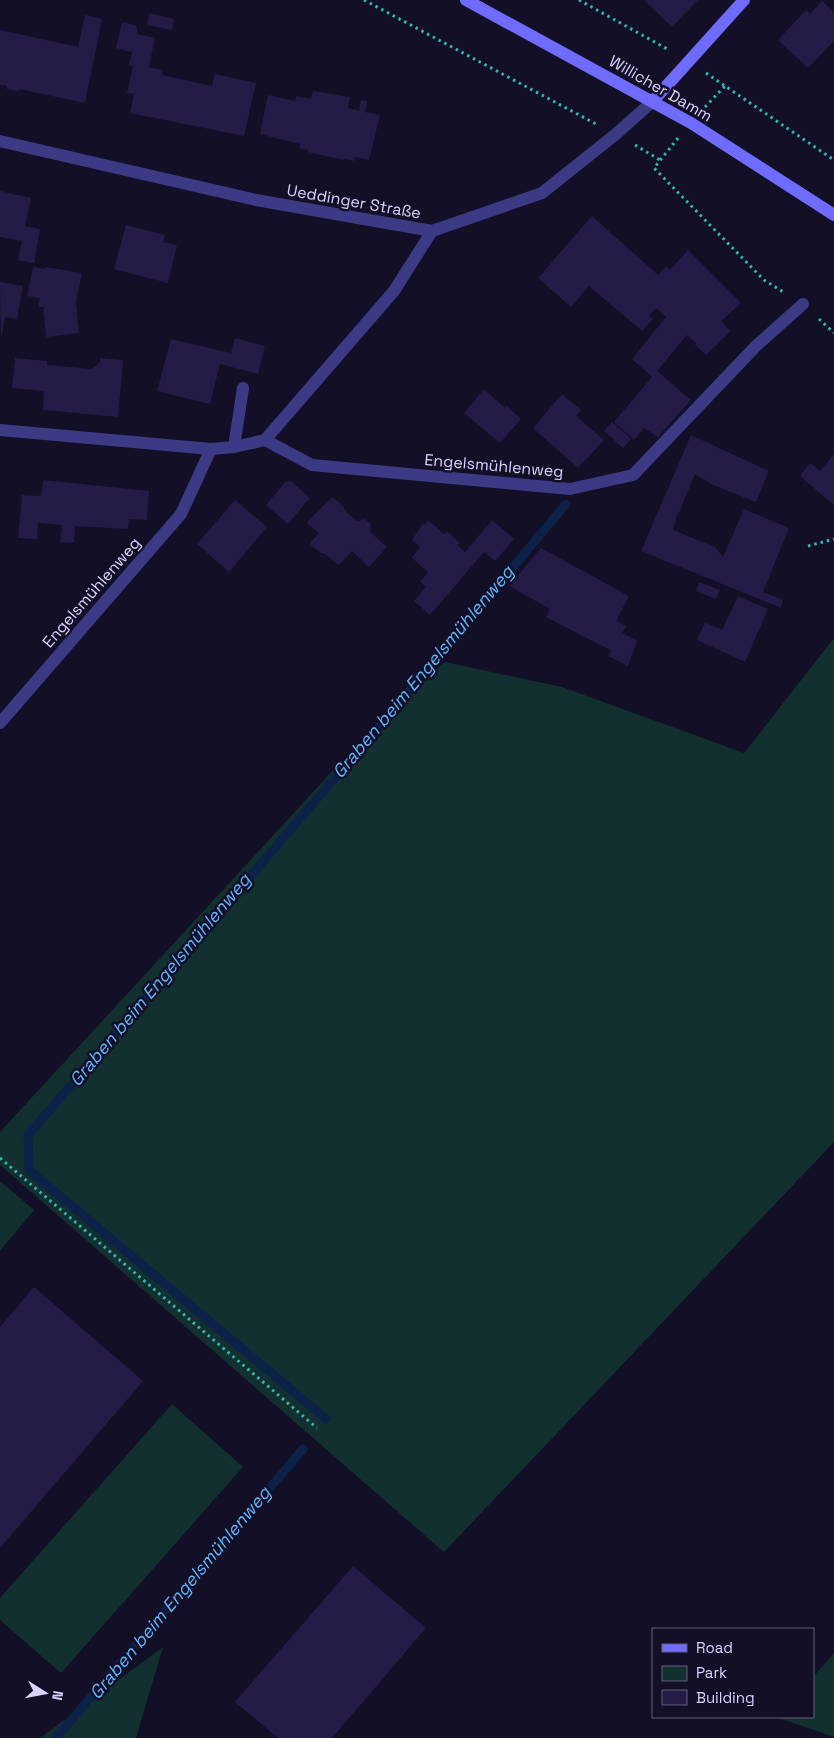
<svg xmlns="http://www.w3.org/2000/svg" width="834" height="1738" font-family="'Space Grotesk',sans-serif">
<style>
.green{fill:#12302f}
.lines{fill:none;stroke-linecap:round;stroke-linejoin:round}
.stream{stroke:#0c2248;stroke-width:9}
.building{fill:#241b47}
.path{stroke:#2fb8b0;stroke-width:3;stroke-dasharray:2.5 4;stroke-linecap:butt}
.lane{stroke:#3d3a85;stroke-width:12}
.street{stroke:#3d3a85;stroke-width:12}
.secondary{stroke:#6f6bff;stroke-width:12}
.labels{text-anchor:middle;stroke-width:5;stroke-linejoin:round;paint-order:stroke}
.street-label{font-size:16px;fill:#d9d4ff;stroke:#130f26}
.water-label{font-size:18px;font-style:italic;fill:#62b6ff;stroke:#130f26}
</style>
<rect width="100%" height="100%" fill="#130f26"/>
<g class="green">
<path d="M 834,638 L 834,1142 L 444,1552 L 0,1165 L 0,1132 L 396,702 L 445,662 L 562,687 L 744,753 Z"/>
<path d="M 0,1181 L 34,1210 L 0,1251 Z"/>
<path d="M 172,1404 L 243,1467 L 61,1673 L 0,1620 L 0,1598 Z"/>
<path d="M 163,1647 L 136,1738 L 40,1738 Z"/>
<path d="M 834,1653 L 834,1737 L 776,1717 L 813,1717 L 813,1677 Z"/>
</g>
<g class="lines">
<g class="stream">
<path d="M 326,1419 L 29,1170 L 28,1135 L 377,729 L 566,504"/>
<path d="M 56,1738 L 303,1449"/>
</g>
</g>
<g class="building">
<path d="M 644,0 L 698,0 L 672,27 Z"/>
<path d="M 822,1 L 834,12 L 834,41 L 808,68 L 778,40 L 806,10 L 810,14 Z"/>
<path d="M 149,13 L 174,19 L 172,30 L 147,25 Z"/>
<path d="M 85,15 L 102,19 L 85,103 L 19,89 L 19,91 L 7,89 L 7,86 L 0,85 L 0,30 L 78,47 Z"/>
<path d="M 122,22 L 136,25 L 138,34 L 155,38 L 149,67 L 163,70 L 162,75 L 212,86 L 215,74 L 256,83 L 244,136 L 130,113 L 134,94 L 127,93 L 133,66 L 129,65 L 132,52 L 116,48 Z"/>
<path d="M 313,91 L 350,97 L 348,108 L 359,111 L 361,100 L 367,101 L 365,112 L 380,115 L 369,160 L 355,157 L 354,161 L 345,159 L 344,160 L 308,152 L 308,150 L 299,148 L 300,144 L 260,134 L 268,95 L 295,101 L 296,96 L 311,99 Z"/>
<path d="M 0,191 L 31,198 L 25,226 L 40,229 L 34,263 L 18,260 L 22,241 L 0,237 Z"/>
<path d="M 592,216 L 658,275 L 666,266 L 670,270 L 688,250 L 741,303 L 721,321 L 730,331 L 706,355 L 695,345 L 696,343 L 687,335 L 657,371 L 691,400 L 658,437 L 644,428 L 634,440 L 614,422 L 652,377 L 632,359 L 666,317 L 656,308 L 649,316 L 653,319 L 642,331 L 589,286 L 571,307 L 538,278 Z"/>
<path d="M 126,225 L 165,235 L 163,242 L 177,245 L 168,283 L 114,269 Z"/>
<path d="M 33,267 L 45,269 L 45,267 L 82,273 L 76,302 L 79,333 L 46,337 L 43,307 L 38,307 L 40,298 L 27,296 Z"/>
<path d="M 0,282 L 23,286 L 17,319 L 5,317 L 1,339 Z"/>
<path d="M 235,338 L 265,346 L 258,374 L 220,364 L 210,404 L 157,391 L 171,339 L 231,353 Z"/>
<path d="M 15,358 L 47,361 L 47,365 L 92,369 L 100,362 L 100,358 L 123,360 L 118,417 L 43,410 L 44,391 L 12,388 Z"/>
<path d="M 484,389 L 505,408 L 507,406 L 521,419 L 500,443 L 464,413 Z"/>
<path d="M 562,394 L 581,410 L 576,416 L 604,440 L 578,468 L 533,428 Z"/>
<path d="M 612,422 L 631,439 L 623,448 L 604,431 Z"/>
<path d="M 691,435 L 769,471 L 756,502 L 713,485 L 695,474 L 679,513 L 678,512 L 673,530 L 715,547 L 723,557 L 744,509 L 789,528 L 763,592 L 783,600 L 781,608 L 641,551 Z"/>
<path d="M 834,454 L 834,505 L 800,476 L 810,463 L 820,471 Z"/>
<path d="M 43,480 L 149,491 L 147,520 L 129,519 L 128,529 L 75,526 L 74,543 L 60,542 L 62,525 L 38,523 L 37,539 L 18,538 L 22,495 L 41,496 Z"/>
<path d="M 286,481 L 292,482 L 310,498 L 288,524 L 266,505 Z"/>
<path d="M 331,498 L 334,498 L 344,507 L 344,510 L 357,521 L 365,519 L 371,524 L 370,532 L 387,547 L 369,567 L 352,551 L 340,564 L 337,564 L 324,553 L 321,553 L 311,545 L 311,542 L 319,533 L 308,524 L 308,521 Z"/>
<path d="M 235,500 L 267,527 L 229,572 L 197,544 Z"/>
<path d="M 428,520 L 444,534 L 447,531 L 460,543 L 457,545 L 465,552 L 492,520 L 514,539 L 495,561 L 484,552 L 430,615 L 414,601 L 426,587 L 420,582 L 428,572 L 412,558 L 420,547 L 412,540 L 423,523 L 424,525 Z"/>
<path d="M 541,548 L 629,596 L 616,621 L 626,626 L 622,633 L 637,641 L 628,666 L 608,656 L 612,651 L 546,617 L 550,609 L 509,586 Z"/>
<path d="M 699,582 L 720,590 L 716,599 L 696,591 Z"/>
<path d="M 738,596 L 768,609 L 745,662 L 697,640 L 705,622 L 722,630 Z"/>
<path d="M 34,1287 L 143,1381 L 0,1548 L 0,1327 Z"/>
<path d="M 353,1566 L 426,1628 L 332,1738 L 278,1738 L 235,1702 Z"/>
</g>
<g class="lines">
<g class="path">
<path d="M 364,0 L 596,124"/>
<path d="M 579,0 L 669,50"/>
<path d="M 706,73 L 834,160"/>
<path d="M 705,107 L 725,86"/>
<path d="M 678,138 L 654,168 L 764,280 L 785,293"/>
<path d="M 635,145 L 660,160"/>
<path d="M 819,319 L 834,333"/>
<path d="M 808,546 L 834,539"/>
<path d="M 0,1158 L 317,1428"/>
</g>
<path class="lane" d="M 234,447 L 243,388"/>
<g class="street">
<path d="M 0,141 L 256,200 L 432,231 L 542,193 L 616,134 L 653,101"/>
<path d="M 0,430 L 211,449 L 234,447 L 265,440 L 394,291 L 432,231"/>
<path d="M 265,440 L 312,465 L 570,489 L 633,475 L 756,346 L 803,304"/>
<path d="M 0,723 L 181,514 L 211,449"/>
</g>
<g class="secondary">
<path d="M 466,0 L 691,123 L 834,215"/>
<path d="M 653,101 L 744,0"/>
</g>
</g>
<g class="labels">
<g class="street-label">
<text transform="translate(661 88) rotate(30)" y="6">Willicher Damm</text>
<text transform="translate(354 201) rotate(10)" y="6">Ueddinger Straße</text>
<text transform="translate(494 465) rotate(5)" y="6">Engelsmühlenweg</text>
<text transform="translate(91 592) rotate(-49)" y="6">Engelsmühlenweg</text>
</g>
<g class="water-label">
<text transform="translate(423 672) rotate(-50)" y="6">Graben beim Engelsmühlenweg</text>
<text transform="translate(160 980) rotate(-50)" y="6">Graben beim Engelsmühlenweg</text>
<text transform="translate(180 1593) rotate(-50)" y="6">Graben beim Engelsmühlenweg</text>
</g>
</g>
<rect x="652" y="1628" width="162" height="90" fill="#130f26" stroke="#625e7d"/>
<rect x="662" y="1644" width="25" height="8" fill="#6f6bff" stroke="#625e7d"/>
<text x="696" y="1653" font-size="15" fill="#d9d4ff">Road</text>
<rect x="662" y="1666" width="25" height="15" fill="#12302f" stroke="#625e7d"/>
<text x="696" y="1678" font-size="15" fill="#d9d4ff">Park</text>
<rect x="662" y="1690" width="25" height="15" fill="#241b47" stroke="#625e7d"/>
<text x="696" y="1703" font-size="15" fill="#d9d4ff">Building</text>
<g transform="translate(45 1693) rotate(101)" stroke="#130f26" stroke-width="4" paint-order="stroke">
<path d="M0-4L9 19L0 12L-9 19Z" fill="#d9d4ff"/>
<text y="-8" font-size="14" font-weight="bold" text-anchor="middle" fill="#d9d4ff">N</text>
</g>
</svg>
